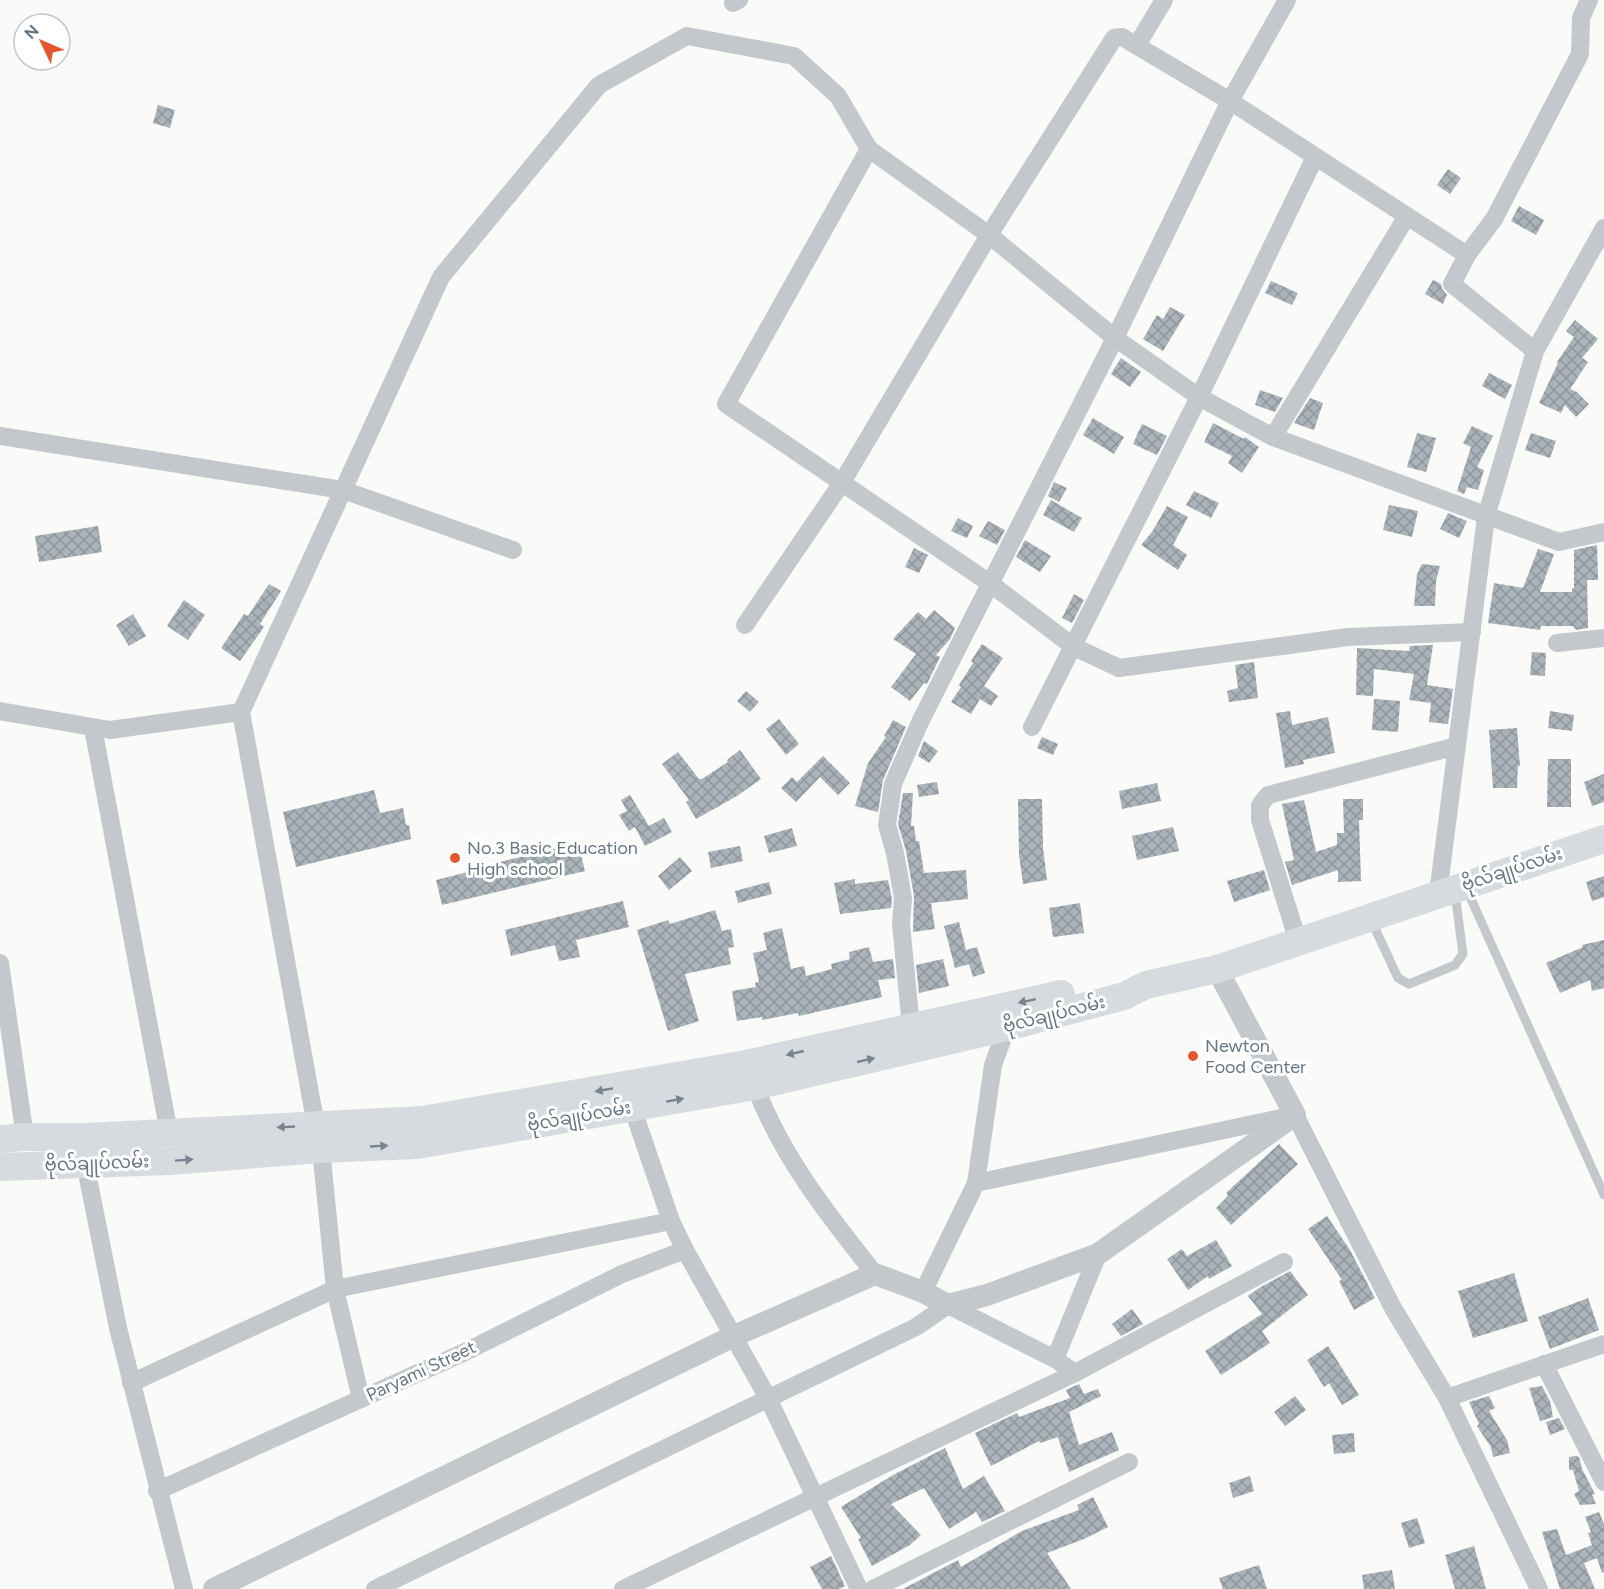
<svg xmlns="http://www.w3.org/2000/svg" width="1604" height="1589" font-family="Figtree,'Noto Sans Myanmar',sans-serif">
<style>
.building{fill:url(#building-cross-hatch)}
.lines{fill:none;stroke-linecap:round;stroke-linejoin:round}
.service{stroke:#c3c8cc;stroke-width:9}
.minor{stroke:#c3c8cc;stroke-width:18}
.tertiary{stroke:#c3c8cc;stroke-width:22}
.primary{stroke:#d6dbdf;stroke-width:28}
.oneway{fill:#768591}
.poi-dot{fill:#e4572e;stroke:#fff;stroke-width:2}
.labels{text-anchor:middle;stroke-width:6;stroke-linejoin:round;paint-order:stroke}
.poi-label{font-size:18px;fill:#657683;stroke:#fff;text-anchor:start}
.street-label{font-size:18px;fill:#657683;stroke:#fff}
</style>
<defs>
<pattern id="building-cross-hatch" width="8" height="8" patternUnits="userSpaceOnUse" patternTransform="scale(1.5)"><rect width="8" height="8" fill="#aab3b9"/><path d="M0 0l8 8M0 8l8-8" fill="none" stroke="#8e969c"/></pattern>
</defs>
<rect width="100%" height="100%" fill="#fafaf8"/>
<g class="building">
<path d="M 158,105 L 175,110 L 170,128 L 153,123 Z"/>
<path d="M 1448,169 L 1461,178 L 1450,194 L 1437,185 Z"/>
<path d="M 1519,206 L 1544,220 L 1536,235 L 1511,221 Z"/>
<path d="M 1433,280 L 1441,284 L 1442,289 L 1447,295 L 1443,304 L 1425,294 Z"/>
<path d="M 1271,281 L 1298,293 L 1292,305 L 1265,293 Z"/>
<path d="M 1170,307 L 1185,315 L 1163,351 L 1143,339 L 1157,315 L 1163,319 Z"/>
<path d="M 1575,320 L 1598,339 L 1582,358 L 1588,362 L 1570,389 L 1577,392 L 1589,404 L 1576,417 L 1565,405 L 1561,413 L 1539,403 L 1558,363 L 1557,362 L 1574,337 L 1566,331 Z"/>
<path d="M 1121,358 L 1141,372 L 1130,387 L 1111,374 Z"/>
<path d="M 1489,373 L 1512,385 L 1505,399 L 1482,386 Z"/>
<path d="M 1260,390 L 1283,398 L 1275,412 L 1255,405 Z"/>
<path d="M 1310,398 L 1323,403 L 1314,430 L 1294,423 Z"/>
<path d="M 1093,418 L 1124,437 L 1114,454 L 1083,435 Z"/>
<path d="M 1213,423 L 1244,439 L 1245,437 L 1259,447 L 1242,473 L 1228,463 L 1232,456 L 1204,442 Z"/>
<path d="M 1142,424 L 1167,436 L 1157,455 L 1133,444 Z"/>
<path d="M 1472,426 L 1493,436 L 1477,467 L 1484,470 L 1478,490 L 1467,487 L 1464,494 L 1457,491 L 1471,447 L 1463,443 Z"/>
<path d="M 1417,433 L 1436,438 L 1426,472 L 1407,467 Z"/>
<path d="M 1531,433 L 1556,441 L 1550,458 L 1525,450 Z"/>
<path d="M 1054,482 L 1067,488 L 1059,502 L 1048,496 Z"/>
<path d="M 1194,491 L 1219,503 L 1211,518 L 1186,505 Z"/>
<path d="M 1051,500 L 1082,518 L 1074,532 L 1043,515 Z"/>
<path d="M 1389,505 L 1418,511 L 1412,537 L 1383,530 Z"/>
<path d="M 1167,506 L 1188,517 L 1173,545 L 1187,555 L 1178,570 L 1141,545 L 1152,532 Z"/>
<path d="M 1448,513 L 1467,521 L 1459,538 L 1440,529 Z"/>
<path d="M 958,518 L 973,526 L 967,538 L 951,531 Z"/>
<path d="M 988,521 L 1005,530 L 997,545 L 979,536 Z"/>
<path d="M 98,526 L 102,552 L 39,562 L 35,536 Z"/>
<path d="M 1025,540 L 1051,556 L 1040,572 L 1016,557 Z"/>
<path d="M 1597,545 L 1598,580 L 1587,580 L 1588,628 L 1576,630 L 1573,626 L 1541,626 L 1540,630 L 1488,623 L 1494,583 L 1523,588 L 1538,549 L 1554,554 L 1540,592 L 1572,592 L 1572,589 L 1574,588 L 1574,550 Z"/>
<path d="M 914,548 L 928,555 L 919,573 L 905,567 Z"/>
<path d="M 1422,564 L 1440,566 L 1436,581 L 1435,606 L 1414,606 L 1417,574 Z"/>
<path d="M 269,584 L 281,591 L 260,624 L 264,627 L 240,661 L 221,648 L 244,614 L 248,616 Z"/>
<path d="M 1074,594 L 1084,600 L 1072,623 L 1062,618 Z"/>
<path d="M 184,600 L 205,615 L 188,640 L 167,626 Z"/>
<path d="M 934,610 L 955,628 L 950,639 L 936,655 L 940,657 L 927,684 L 924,683 L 910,701 L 891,687 L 916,654 L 893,639 L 918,612 L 926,619 Z"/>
<path d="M 133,614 L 146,636 L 129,646 L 116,625 Z"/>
<path d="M 982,644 L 1003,658 L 984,686 L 998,696 L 991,706 L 980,699 L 971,714 L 951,702 L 961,687 L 959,685 L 973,663 L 971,661 Z"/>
<path d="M 1433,645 L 1427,685 L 1453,689 L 1448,724 L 1429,722 L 1431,703 L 1409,700 L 1414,674 L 1374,669 L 1373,696 L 1356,695 L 1357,648 L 1409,651 L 1410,646 Z"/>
<path d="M 1532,652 L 1546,653 L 1545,676 L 1530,675 Z"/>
<path d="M 1254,662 L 1258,698 L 1229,702 L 1227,691 L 1238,688 L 1235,665 Z"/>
<path d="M 746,691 L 759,702 L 750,712 L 737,701 Z"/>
<path d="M 1374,699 L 1400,701 L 1398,732 L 1372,730 Z"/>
<path d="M 1290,711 L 1292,725 L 1328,717 L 1335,753 L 1303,760 L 1304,764 L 1285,768 L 1276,713 Z"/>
<path d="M 1550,711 L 1574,715 L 1572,731 L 1548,728 Z"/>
<path d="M 779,719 L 799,744 L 786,755 L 766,729 Z"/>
<path d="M 893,720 L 906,727 L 883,780 L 878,812 L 855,806 L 868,763 L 886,737 L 884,736 Z"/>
<path d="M 1517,728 L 1520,766 L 1518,766 L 1517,788 L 1493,788 L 1489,730 Z"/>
<path d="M 1042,737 L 1058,744 L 1053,755 L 1037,748 Z"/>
<path d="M 924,741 L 938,751 L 929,763 L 918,756 Z"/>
<path d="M 740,750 L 761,779 L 737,796 L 696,819 L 686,802 L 689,800 L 662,764 L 678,752 L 699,779 L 702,779 L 728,762 L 727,760 Z"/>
<path d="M 823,756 L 850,783 L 838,795 L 820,777 L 796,802 L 781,788 L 792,777 L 797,782 Z"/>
<path d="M 1548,759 L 1571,759 L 1571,807 L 1547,807 Z"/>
<path d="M 1604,774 L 1604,802 L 1592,806 L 1584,782 Z"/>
<path d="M 937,782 L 939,794 L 919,797 L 917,785 Z"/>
<path d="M 1157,783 L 1161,801 L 1122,809 L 1119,791 Z"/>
<path d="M 374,790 L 380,813 L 403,808 L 406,825 L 409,825 L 411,839 L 296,867 L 283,812 Z"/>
<path d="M 903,793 L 913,793 L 911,826 L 914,826 L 916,841 L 919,841 L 924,873 L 966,870 L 968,899 L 931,903 L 935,929 L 913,932 L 914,896 L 906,851 L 898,824 Z"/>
<path d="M 630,795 L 649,826 L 664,818 L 672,832 L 645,846 L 635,827 L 629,831 L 619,815 L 627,811 L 621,800 Z"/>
<path d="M 1018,799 L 1042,799 L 1043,848 L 1047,880 L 1023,884 L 1019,855 Z"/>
<path d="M 1343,799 L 1363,799 L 1363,820 L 1359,820 L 1361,881 L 1338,882 L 1338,870 L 1292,885 L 1285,862 L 1294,860 L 1282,804 L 1304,800 L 1316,852 L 1337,845 L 1337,833 L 1344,833 Z"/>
<path d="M 1173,827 L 1179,851 L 1137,860 L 1132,836 Z"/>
<path d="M 792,828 L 797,846 L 769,853 L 764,836 Z"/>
<path d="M 578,843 L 585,871 L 442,905 L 436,880 L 472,871 L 471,869 Z"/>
<path d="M 740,846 L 743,861 L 711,868 L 708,852 Z"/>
<path d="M 680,857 L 692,871 L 669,890 L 658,876 Z"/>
<path d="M 1264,870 L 1270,890 L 1234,902 L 1227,881 Z"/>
<path d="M 1604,876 L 1604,897 L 1592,901 L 1586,882 Z"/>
<path d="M 855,879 L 855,884 L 888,880 L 892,899 L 891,908 L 840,914 L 834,883 Z"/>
<path d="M 769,882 L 772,894 L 738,903 L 735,891 Z"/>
<path d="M 623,901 L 629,927 L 576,940 L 580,957 L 559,961 L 555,945 L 511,956 L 505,930 Z"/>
<path d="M 1080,903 L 1084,933 L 1053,937 L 1049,908 Z"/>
<path d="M 715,910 L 722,931 L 731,929 L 734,947 L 728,948 L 731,964 L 685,974 L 699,1021 L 668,1031 L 637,930 L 668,920 L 670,924 Z"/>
<path d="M 959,922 L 966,950 L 977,947 L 985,973 L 973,977 L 969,964 L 955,968 L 944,926 Z"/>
<path d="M 782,928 L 791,969 L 804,966 L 806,976 L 832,969 L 831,964 L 850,959 L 849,952 L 869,947 L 873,962 L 893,959 L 895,978 L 878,980 L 882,997 L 799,1016 L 798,1013 L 762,1020 L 762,1017 L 737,1021 L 732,991 L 756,987 L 755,983 L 759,982 L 753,953 L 767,950 L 763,933 Z"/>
<path d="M 1604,940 L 1604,988 L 1592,991 L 1590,980 L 1560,993 L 1546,963 L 1583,947 L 1582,945 Z"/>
<path d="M 943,959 L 949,986 L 919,993 L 916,965 Z"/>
<path d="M 1279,1144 L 1298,1164 L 1231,1225 L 1216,1208 L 1228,1196 L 1226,1193 Z"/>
<path d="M 1327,1216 L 1350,1250 L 1375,1298 L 1354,1310 L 1339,1281 L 1342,1280 L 1308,1229 Z"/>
<path d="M 1216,1240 L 1232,1266 L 1209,1279 L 1208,1276 L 1188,1290 L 1167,1259 L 1182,1249 L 1187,1256 Z"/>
<path d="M 1290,1271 L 1308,1295 L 1262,1331 L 1270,1343 L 1221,1375 L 1205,1351 L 1262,1314 L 1248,1296 L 1259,1288 Z"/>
<path d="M 1514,1273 L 1528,1321 L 1473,1338 L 1458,1291 Z"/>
<path d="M 1588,1298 L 1599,1330 L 1550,1349 L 1538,1317 Z"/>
<path d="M 1132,1309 L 1143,1324 L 1121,1336 L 1112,1324 Z"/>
<path d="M 1328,1346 L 1359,1395 L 1342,1405 L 1329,1383 L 1324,1387 L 1307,1360 Z"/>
<path d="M 1079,1384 L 1084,1394 L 1098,1389 L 1101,1396 L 1069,1412 L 1079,1445 L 1112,1432 L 1119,1450 L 1069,1472 L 1058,1437 L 1040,1443 L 1039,1441 L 991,1466 L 975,1433 L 1017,1413 L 1019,1417 L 1070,1398 L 1066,1390 Z"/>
<path d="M 1542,1386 L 1550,1401 L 1553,1417 L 1540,1421 L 1529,1388 Z"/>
<path d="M 1295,1396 L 1306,1410 L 1285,1426 L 1274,1412 Z"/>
<path d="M 1489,1396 L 1495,1408 L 1489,1411 L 1507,1440 L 1510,1453 L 1493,1457 L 1491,1447 L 1477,1426 L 1479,1424 L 1469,1402 Z"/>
<path d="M 1559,1418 L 1565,1429 L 1550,1435 L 1546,1422 Z"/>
<path d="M 1354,1433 L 1355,1452 L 1334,1454 L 1332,1435 Z"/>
<path d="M 945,1448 L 963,1489 L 984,1476 L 1005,1511 L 982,1522 L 976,1512 L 949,1529 L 924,1488 L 891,1504 L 921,1535 L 910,1545 L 872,1566 L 858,1539 L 861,1538 L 841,1507 L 893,1475 Z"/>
<path d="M 1575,1456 L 1579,1457 L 1582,1469 L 1595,1494 L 1592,1495 L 1596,1504 L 1580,1505 L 1574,1494 L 1579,1491 L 1573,1470 L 1569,1470 L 1569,1457 Z"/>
<path d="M 1250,1476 L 1254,1491 L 1233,1498 L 1229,1483 Z"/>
<path d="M 1093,1497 L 1108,1527 L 1084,1539 L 1047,1553 L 1071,1589 L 903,1589 L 958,1560 L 961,1567 L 1022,1531 L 1079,1510 L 1077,1505 Z"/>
<path d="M 1599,1512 L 1604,1524 L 1604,1572 L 1602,1573 L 1597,1558 L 1584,1563 L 1595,1589 L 1560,1589 L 1542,1532 L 1557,1529 L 1566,1555 L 1592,1545 L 1588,1533 L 1591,1532 L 1585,1517 Z"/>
<path d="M 1417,1518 L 1425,1543 L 1409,1548 L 1401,1523 Z"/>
<path d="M 1474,1546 L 1486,1589 L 1455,1589 L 1445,1555 Z"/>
<path d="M 831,1556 L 845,1586 L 839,1589 L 822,1589 L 810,1567 Z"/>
<path d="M 1259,1565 L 1267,1589 L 1223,1589 L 1219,1578 Z"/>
<path d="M 1392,1570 L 1395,1589 L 1364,1589 L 1362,1575 Z"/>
</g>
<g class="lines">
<g class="service">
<path d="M 1467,890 L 1604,1195"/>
<path d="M 1372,922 L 1398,978 L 1409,984 L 1455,965 L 1463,954 L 1455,893"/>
</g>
<g class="minor">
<path d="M 733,3 L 739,0"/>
<path d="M 1137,45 L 1164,0"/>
<path d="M 869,149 L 726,404 L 991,584 L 1074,647 L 1119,668 L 1348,637 L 1472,632"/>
<path d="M 1467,255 L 1494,219 L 1580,54 L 1581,18 L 1589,0"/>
<path d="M 0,436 L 343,490 L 513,550"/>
<path d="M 1273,437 L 1407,216"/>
<path d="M 745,625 L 841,484 L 989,235 L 1114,38 L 1122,37 L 1230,101 L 1467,255 L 1452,284 L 1535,351"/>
<path d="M 1557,643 L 1604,638"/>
<path d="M 0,711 L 110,730 L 241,712"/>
<path d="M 1032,727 L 1199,397 L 1315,157"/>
<path d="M 93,728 L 169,1133"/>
<path d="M 1438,894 L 1486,517 L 1535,351 L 1604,228"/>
<path d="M 1298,941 L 1260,820 L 1260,805 L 1268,795 L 1457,746"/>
<path d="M 0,963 L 25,1137"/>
<path d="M 911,1027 L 901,924 L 903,898 L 895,853 L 887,825 L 893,784 L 921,720 L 1115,338 L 1230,101 L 1287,0"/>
<path d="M 755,1086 C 782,1157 828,1215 875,1274"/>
<path d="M 632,1107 L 671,1221 L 685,1250 L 768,1398 L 859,1589"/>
<path d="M 316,1126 L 241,712 L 441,277 L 599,85 L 687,36 L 794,56 L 838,96 L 869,149 L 989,235 L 1115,338 L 1199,397 L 1273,437 L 1559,542 L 1604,532"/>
<path d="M 321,1149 L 335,1289 L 361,1399"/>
<path d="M 85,1163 L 118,1328 L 184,1589"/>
<path d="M 976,1183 L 1295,1115 L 1393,1308 L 1447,1398 L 1539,1589"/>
<path d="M 923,1292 L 976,1183 L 993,1065 L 1007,1027"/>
<path d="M 1055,1359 L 1098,1254"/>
<path d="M 1544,1364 L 1604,1482"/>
<path d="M 131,1383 L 335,1289 L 671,1221"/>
<path d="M 1447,1398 L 1604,1344"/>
<path d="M 157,1491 L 465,1352 L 622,1274 L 685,1250"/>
<path d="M 375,1589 L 916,1327 L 948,1305 L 1055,1359 L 1075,1373"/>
<path d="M 623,1589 L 1075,1373 L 1284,1262"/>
<path d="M 873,1589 L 1129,1462"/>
</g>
<path class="tertiary" d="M 214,1589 L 734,1336 L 875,1274 L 923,1292 L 948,1305 L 987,1295 L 1098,1254 L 1295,1115 L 1217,969"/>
<g class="primary">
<path d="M 0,1139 L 25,1137 L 86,1137 L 422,1120 L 746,1064 L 1061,994"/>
<path d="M 0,1167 L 170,1161 L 321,1149 L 417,1145 L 755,1086 L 1007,1027 L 1124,996 L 1146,985 L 1217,969 L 1604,839"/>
</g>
</g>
<defs><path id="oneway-solid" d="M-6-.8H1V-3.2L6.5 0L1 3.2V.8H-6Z" transform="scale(1.5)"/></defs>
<g class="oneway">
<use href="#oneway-solid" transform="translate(1027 1001) rotate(168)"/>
<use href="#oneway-solid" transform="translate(795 1053) rotate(167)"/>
<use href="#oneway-solid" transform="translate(866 1060) rotate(-13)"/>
<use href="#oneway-solid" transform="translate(604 1090) rotate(170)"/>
<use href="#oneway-solid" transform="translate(675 1100) rotate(-10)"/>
<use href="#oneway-solid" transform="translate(286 1127) rotate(177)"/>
<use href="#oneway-solid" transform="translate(379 1146) rotate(-3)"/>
<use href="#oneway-solid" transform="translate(184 1160) rotate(-4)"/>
</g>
<g class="poi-dot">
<circle cx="455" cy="858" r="6"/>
<circle cx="1193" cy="1056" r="6"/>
</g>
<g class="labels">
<g class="poi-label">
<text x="467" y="854">No.3 Basic Education<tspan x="467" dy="21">High school</tspan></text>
<text x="1205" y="1052">Newton<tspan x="1205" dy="21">Food Center</tspan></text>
</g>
<g class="street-label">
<text transform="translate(1512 869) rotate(-18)" y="6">ဗိုလ်ချုပ်လမ်း</text>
<text transform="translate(1054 1014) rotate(-14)" y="6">ဗိုလ်ချုပ်လမ်း</text>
<text transform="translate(579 1116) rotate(-10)" y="6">ဗိုလ်ချုပ်လမ်း</text>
<text transform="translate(97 1163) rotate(-2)" y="6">ဗိုလ်ချုပ်လမ်း</text>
<text transform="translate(421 1371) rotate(-25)" y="6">Paryami Street</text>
</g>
</g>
<g transform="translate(42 42) rotate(314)"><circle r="28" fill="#ffffff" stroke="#c1c8cd" stroke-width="1.5"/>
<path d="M0-4.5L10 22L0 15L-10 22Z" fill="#e4572e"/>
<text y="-9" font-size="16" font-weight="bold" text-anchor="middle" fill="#657683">N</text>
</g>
</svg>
